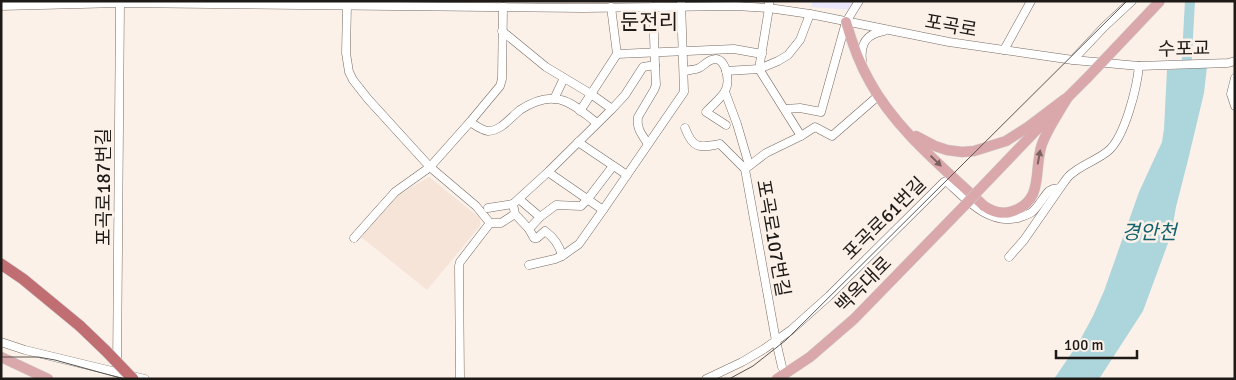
<svg xmlns="http://www.w3.org/2000/svg" width="1236" height="380" font-family="Signika,'Noto Sans KR',sans-serif">
<style>
.industrial{fill:#eae6fc}
.built{fill:#f7e4d8}
.water{fill:#add5dc}
.lines{fill:none;stroke-linecap:round;stroke-linejoin:round}
.river{stroke:#add5dc;stroke-width:10}
.minor-casing{stroke:#756b64;stroke-width:9}
.major-casing{stroke:#d2d1d1;stroke-width:11}
.highway-casing{stroke:#d2d1d1;stroke-width:12}
.minor{stroke:#fff;stroke-width:8}
.major{stroke:#daa8ab;stroke-width:10}
.highway{stroke:#c16e73;stroke-width:11}
.tram{stroke:#5a5450;stroke-width:1}
.major-bridge-casing{stroke:#d2d1d1;stroke-width:11;stroke-linecap:butt}
.highway-bridge-casing{stroke:#d2d1d1;stroke-width:12;stroke-linecap:butt}
.major-bridge{stroke:#daa8ab;stroke-width:10}
.highway-bridge{stroke:#c16e73;stroke-width:11}
.oneway{fill:#7c6161}
.labels{text-anchor:middle;stroke-width:5;stroke-linejoin:round;paint-order:stroke}
.street-label{font-size:19px;fill:#1e1a17;stroke:#fcf1e9}
.water-label{font-size:20px;font-style:italic;fill:#13626d;stroke:#fcf1e9}
.quarter-label{font-size:21px;fill:#1e1a17;stroke:#fcf1e9}
</style>
<rect width="100%" height="100%" fill="#fcf1e9"/>
<path class="industrial" d="M 813,1 L 859,1 L 854,10 L 811,7 Z"/>
<path class="built" d="M 429,177 L 480,218 L 480,226 L 427,290 L 361,237 L 398,195 Z"/>
<path class="water" d="M 1207,67 L 1204,93 L 1188,160 L 1176,207 L 1171,235 L 1143,311 L 1099,379 L 1054,379 L 1079,342 L 1093,316 L 1104,291 L 1139,192 L 1162,142 L 1164,129 L 1167,70 Z"/>
<g class="lines">
<path class="river" d="M 1186,73 L 1190,1"/>
<defs>
<g id="minor">
<path d="M 769,1 L 769,8 L 759,69 L 801,136 L 766,153 L 745,169 L 776,341 L 782,367"/>
<path d="M 347,5 L 346,53 L 349,72 L 353,80 L 368,99 L 430,167 L 395,192 L 354,238"/>
<path d="M 1,6 L 120,3 L 583,8 L 736,6 L 769,8 L 810,14 L 949,42 L 1073,60 L 1139,66 L 1228,63 L 1235,61"/>
<path d="M 502,31 L 546,67 L 591,94 L 612,109"/>
<path d="M 1004,50 L 1031,1"/>
<path d="M 617,54 L 734,49 L 762,54"/>
<path d="M 1073,60 L 1104,27 L 1132,1"/>
<path d="M 862,61 C 860,44 866,34 884,31"/>
<path d="M 684,71 C 689,70 695,70 699,68 C 705,65 708,59 716,59 C 722,60 724,65 726,70 C 732,92 720,97 706,112 L 726,125"/>
<path d="M 726,71 L 759,69 L 778,61 L 788,55 L 800,40 L 810,14"/>
<path d="M 1235,78 L 1231,94 L 1235,106"/>
<path d="M 725,92 L 737,124 L 749,165"/>
<path d="M 554,99 L 564,78"/>
<path d="M 785,109 L 800,108 L 821,112 L 846,22 L 859,1"/>
<path d="M 580,111 L 617,54 L 611,7"/>
<path d="M 470,122 C 475,125 481,130 488,131 C 501,131 511,117 520,110 C 532,102 547,96 561,100 C 574,103 586,115 597,123"/>
<path d="M 685,128 C 693,149 699,148 720,144 L 745,169"/>
<path d="M 801,136 L 815,127 L 832,136 L 878,96"/>
<path d="M 578,142 L 627,175"/>
<path d="M 648,144 C 642,135 636,128 638,117 L 654,90 L 656,85 L 655,65"/>
<path d="M 548,172 L 603,210"/>
<path d="M 519,199 L 540,217"/>
<path d="M 488,208 L 513,204"/>
<path d="M 490,223 L 501,223 L 515,214"/>
<path d="M 529,229 L 540,217 L 556,205 L 581,206 L 587,200 L 613,166"/>
<path d="M 562,256 C 560,246 553,237 545,231 L 537,238 L 534,238 L 529,229 L 515,214 L 513,204 L 548,172 L 612,109 L 625,95 L 643,67 L 655,65 L 653,7"/>
<path d="M 1009,257 L 1024,240 L 1060,188"/>
<path d="M 529,265 L 555,259 L 562,256 L 579,244 L 603,210 L 684,92 L 681,1"/>
<path d="M 1,342 L 25,350 L 145,379"/>
<path d="M 117,372 L 120,3"/>
<path d="M 460,379 L 459,266 L 460,262 L 490,223 L 476,206 L 430,167 L 470,122 L 500,86 L 502,79 L 503,7"/>
<path d="M 706,379 L 742,362 L 764,349 L 791,330 L 829,296 L 944,182 L 946,181 C 966,199 988,225 1018,218 C 1023,216 1028,215 1032,212 C 1039,206 1043,197 1049,191 L 1053,189 L 1060,188 C 1063,184 1066,179 1069,176 C 1080,165 1096,161 1108,151 C 1125,137 1137,87 1139,66"/>
</g>
<g id="major">
<path d="M 846,22 C 852,43 859,63 870,82 C 896,130 945,169 984,206 C 993,212 1003,215 1013,211 C 1045,200 1033,169 1042,144 C 1048,128 1059,112 1068,97"/>
<path d="M 1064,101 L 1088,77"/>
<path d="M 916,136 L 935,146 L 947,150 L 962,152 L 974,151 L 1006,141 L 1028,127 L 1065,99"/>
<path d="M 978,191 L 1049,117"/>
<path d="M 1,357 L 48,379"/>
<path d="M 777,379 L 810,357 L 854,319 L 966,204"/>
</g>
<path id="highway" d="M 1,264 L 23,279 L 80,326"/>
</defs>
<use href="#minor" class="minor-casing"/>
<use href="#major" class="major-casing"/>
<use href="#highway" class="highway-casing"/>
<use href="#minor" class="minor"/>
<use href="#major" class="major"/>
<use href="#highway" class="highway"/>
<g class="tram">
<path d="M 1,357 L 38,357 L 55,360 L 124,379"/>
<path d="M 729,379 L 753,366 L 786,340 L 1127,1"/>
</g>
<defs>
<g id="major-bridge">
<path d="M 1088,77 L 1160,1"/>
<path d="M 966,204 L 978,191"/>
</g>
<path id="highway-bridge" d="M 80,326 L 106,351 L 133,379"/>
</defs>
<use href="#major-bridge" class="major-bridge-casing"/>
<use href="#highway-bridge" class="highway-bridge-casing"/>
<use href="#major-bridge" class="major-bridge"/>
<use href="#highway-bridge" class="highway-bridge"/>
</g>
<defs><path id="oneway-solid" d="M-6-.8H1V-3.2L6.5 0L1 3.2V.8H-6Z" transform="scale(1.25)"/></defs>
<g class="oneway">
<use href="#oneway-solid" transform="translate(1039 157) rotate(-80)"/>
<use href="#oneway-solid" transform="translate(936 161) rotate(44)"/>
</g>
<g class="labels">
<g class="street-label">
<text transform="translate(951 25) rotate(10)" y="7">포곡로</text>
<text transform="translate(1184 48) rotate(-1)" y="7">수포교</text>
<text transform="translate(103 187) rotate(-90)" y="7">포곡로187번길</text>
<text transform="translate(884 218) rotate(-45)" y="7">포곡로61번길</text>
<text transform="translate(774 238) rotate(80)" y="7">포곡로107번길</text>
<text transform="translate(863 284) rotate(-45)" y="7">백옥대로</text>
</g>
<g class="water-label">
<text x="1149" y="239">경안천</text>
</g>
<g class="quarter-label">
<text x="649" y="29">둔전리</text>
</g>
</g>
<rect width="1236" height="380" fill="none" stroke="#1e1a17" stroke-width="5"/>
<path d="M1056 350v8h81v-8" fill="none" stroke="#1e1a17" stroke-width="2.5"/>
<text x="1064" y="350" font-size="15" fill="#1e1a17" stroke="#fcf1e9" stroke-width="4" paint-order="stroke">100 m</text>
</svg>
